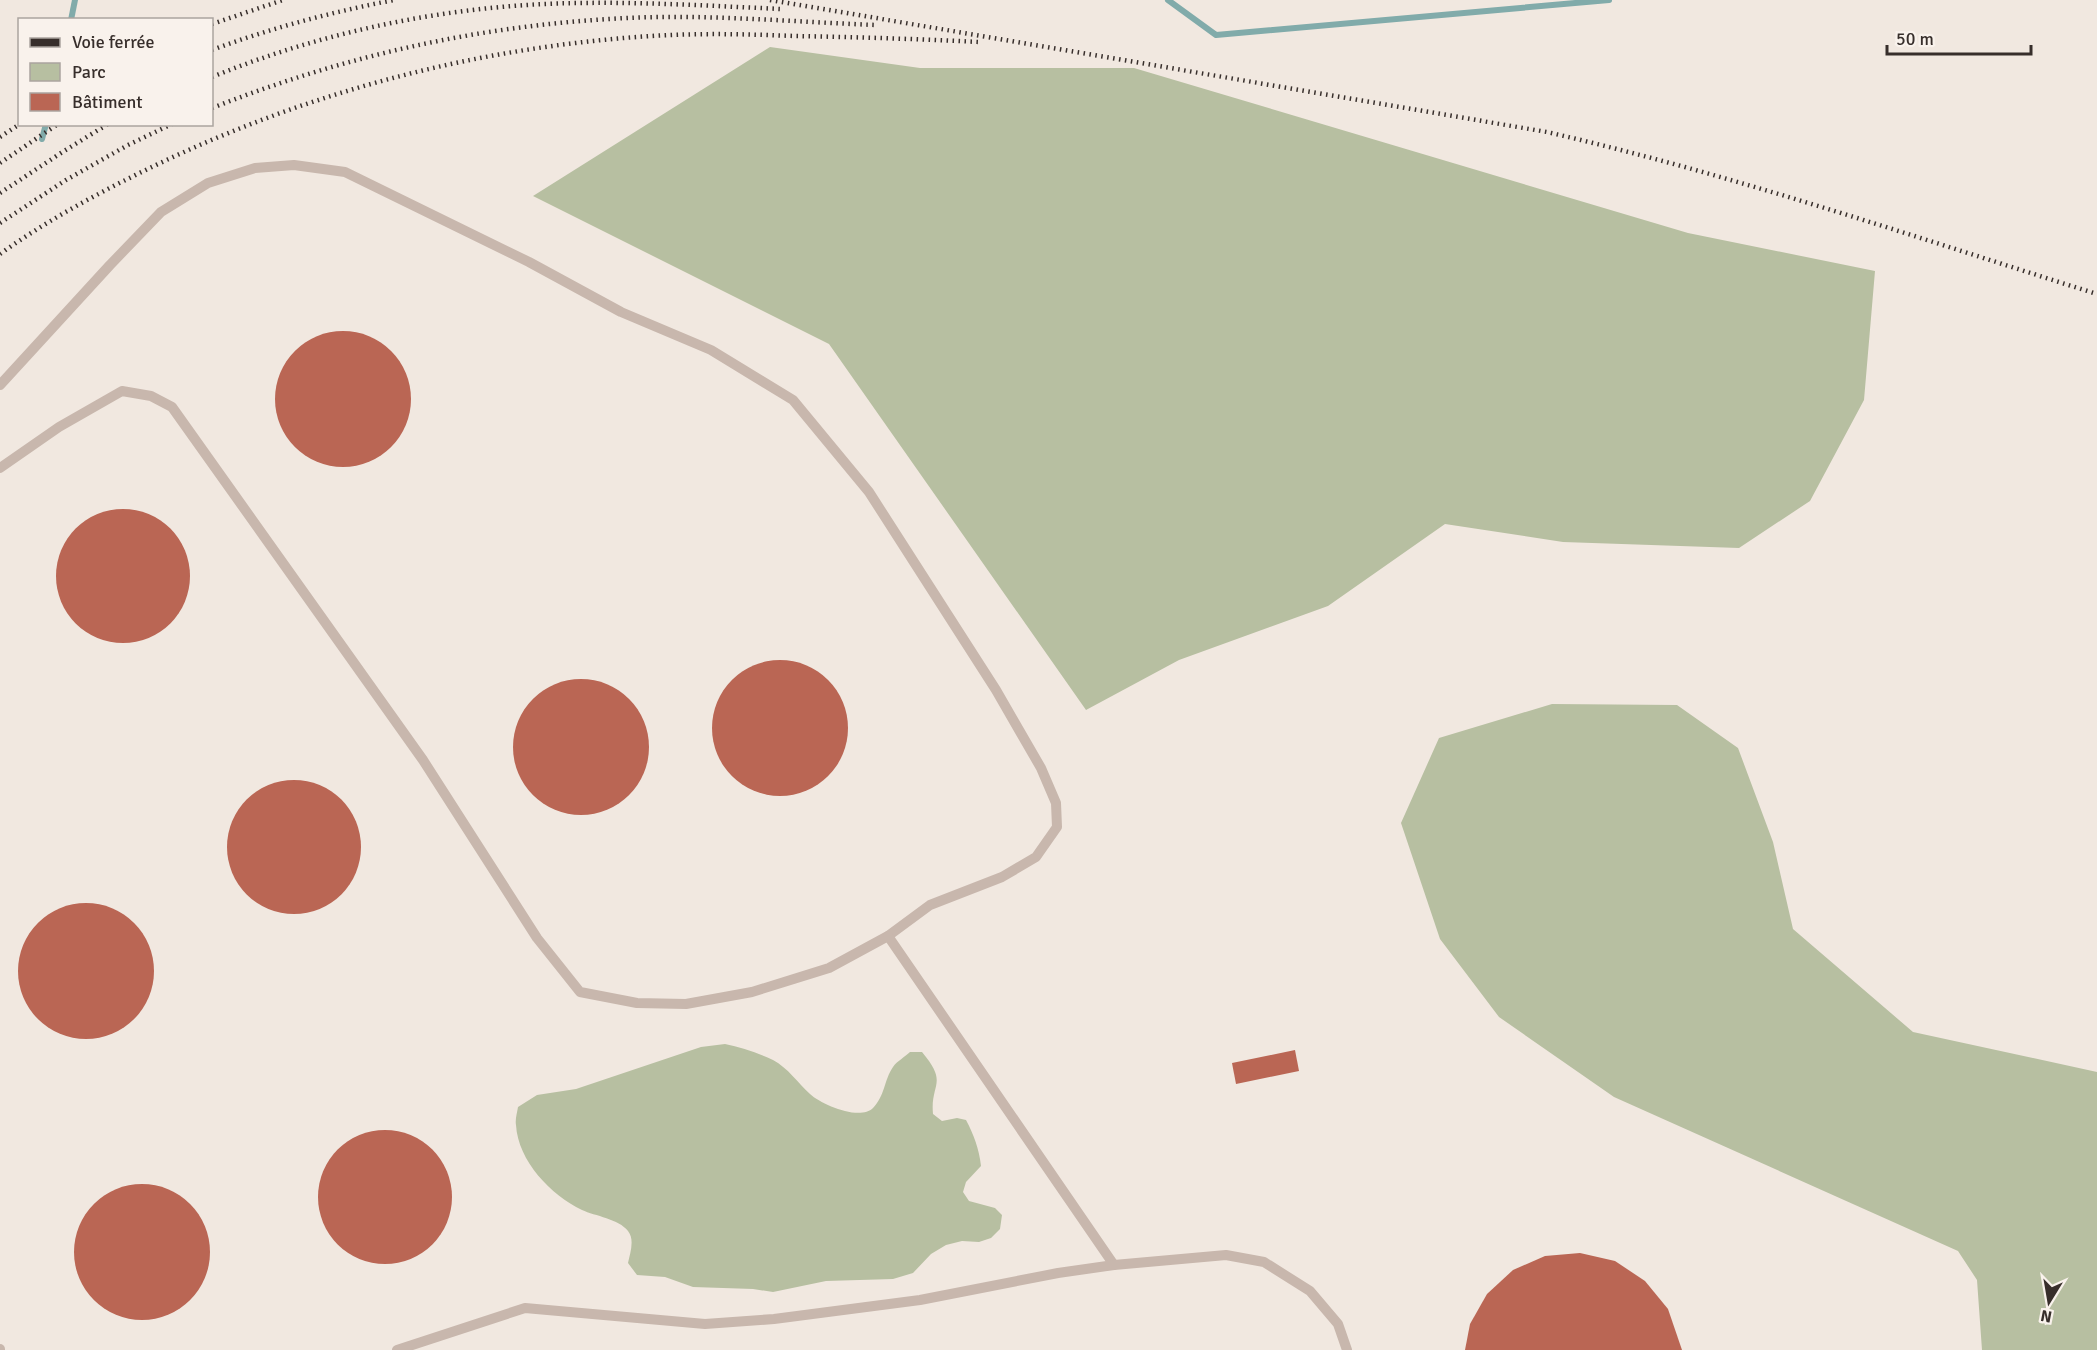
<svg xmlns="http://www.w3.org/2000/svg" width="2097" height="1350" font-family="Signika,sans-serif">
<style>
.green{fill:#b7bfa1}
.lines{fill:none;stroke-linecap:round;stroke-linejoin:round}
.stream{stroke:#81abaa;stroke-width:6}
.building{fill:#ba6654}
.lane{stroke:#c8b7ad;stroke-width:10}
.rail{stroke:#372e2b;stroke-width:4.5;stroke-dasharray:1.5 4.5;stroke-linecap:butt}
</style>
<rect width="100%" height="100%" fill="#f1e8e0"/>
<g class="green">
<path d="M 770,47 L 920,68 L 1134,68 L 1688,233 L 1875,271 L 1864,400 L 1810,501 L 1739,548 L 1563,542 L 1445,524 L 1328,606 L 1179,660 L 1086,710 L 829,344 L 533,196 Z"/>
<path d="M 1552,704 L 1677,705 L 1738,748 L 1773,842 L 1793,929 L 1913,1032 L 2097,1072 L 2097,1350 L 1982,1350 L 1977,1280 L 1958,1251 L 1614,1097 L 1499,1017 L 1440,939 L 1401,823 L 1439,738 Z"/>
<path d="M 725,1044 C 741,1047 758,1053 773,1060 C 788,1068 798,1083 810,1094 C 822,1105 860,1121 873,1108 C 885,1096 884,1080 893,1067 C 897,1061 905,1057 910,1052 L 922,1052 C 949,1084 930,1083 933,1114 L 942,1121 L 957,1118 L 966,1120 C 974,1135 979,1149 981,1166 L 966,1182 L 963,1192 L 969,1201 L 995,1208 L 1002,1215 L 1000,1229 L 991,1238 L 979,1242 L 962,1241 L 946,1245 L 931,1254 L 913,1273 L 893,1279 L 826,1281 L 773,1292 L 753,1289 L 693,1287 L 665,1277 L 637,1275 L 628,1263 C 630,1253 635,1240 628,1231 C 619,1219 595,1216 582,1210 C 551,1195 518,1161 516,1125 C 515,1120 517,1113 518,1107 L 537,1095 L 576,1089 L 701,1047 Z"/>
</g>
<g class="lines">
<g class="stream">
<path d="M 1168,0 L 1216,35 L 1609,0"/>
<path d="M 71,20 L 75,0"/>
<path d="M 42,139 L 46,124"/>
</g>
</g>
<g class="building">
<circle cx="343" cy="399" r="68"/>
<circle cx="123" cy="576" r="67"/>
<circle cx="780" cy="728" r="68"/>
<circle cx="581" cy="747" r="68"/>
<circle cx="294" cy="847" r="67"/>
<circle cx="86" cy="971" r="68"/>
<path d="M 1295,1050 L 1299,1071 L 1236,1084 L 1232,1063 Z"/>
<circle cx="385" cy="1197" r="67"/>
<circle cx="142" cy="1252" r="68"/>
<path d="M 1580,1253 L 1615,1261 L 1645,1281 L 1668,1309 L 1682,1350 L 1465,1350 L 1470,1324 L 1487,1294 L 1513,1270 L 1545,1256 Z"/>
</g>
<g class="lines">
<g class="lane">
<path d="M 0,385 L 110,265 L 161,212 L 208,183 L 255,168 L 294,165 L 345,172 L 529,262 L 621,312 L 711,350 L 793,400 L 869,492 L 996,690 L 1041,768 L 1056,803 L 1057,827 L 1036,857 L 1002,877 L 930,905 L 888,936 L 829,968 L 752,992 L 686,1004 L 637,1003 L 580,992 L 537,938 L 423,760 L 172,407 L 151,396 L 122,391 L 59,427 L 0,468"/>
<path d="M 888,936 L 1114,1265"/>
<path d="M 0,1349 L 0,1350"/>
<path d="M 397,1350 L 525,1308 L 705,1324 L 774,1319 L 920,1300 L 1058,1273 L 1114,1265 L 1226,1255 L 1264,1262 L 1310,1291 L 1338,1324 L 1347,1350"/>
</g>
<g class="rail">
<path d="M 770,0 L 1547,132 C 1734,175 1915,237 2097,294"/>
<path d="M 212,24 L 283,0"/>
<path d="M 212,50 C 271,28 332,12 394,0"/>
<path d="M 212,77 C 327,30 456,4 581,3 C 647,2 715,6 781,9"/>
<path d="M 212,108 C 347,55 481,25 627,18 C 709,14 794,22 876,25"/>
<path d="M 0,137 L 20,124"/>
<path d="M 0,163 L 58,124"/>
<path d="M 0,193 L 64,151 L 108,124"/>
<path d="M 0,223 L 66,180 L 128,145 L 172,124"/>
<path d="M 0,254 C 49,219 102,191 156,165 C 311,91 479,47 651,36 C 699,33 746,34 794,36 C 856,37 918,39 979,42"/>
</g>
</g>
<rect x="18" y="18" width="195" height="108" fill="#f9f2ec" stroke="#aba49f" stroke-width="1.5"/>
<rect x="30" y="38" width="30" height="9" fill="#372e2b" stroke="#aba49f" stroke-width="1.5"/>
<text x="72" y="48" font-size="18" fill="#372e2b">Voie ferrée</text>
<rect x="30" y="63" width="30" height="18" fill="#b7bfa1" stroke="#aba49f" stroke-width="1.5"/>
<text x="72" y="78" font-size="18" fill="#372e2b">Parc</text>
<rect x="30" y="93" width="30" height="18" fill="#ba6654" stroke="#aba49f" stroke-width="1.5"/>
<text x="72" y="108" font-size="18" fill="#372e2b">Bâtiment</text>
<g transform="translate(2049 1302) rotate(191)" stroke="#f9f2ec" stroke-width="4.5" paint-order="stroke">
<path d="M0-4.5L10 22L0 15L-10 22Z" fill="#372e2b"/>
<text y="-9" font-size="16" font-weight="bold" text-anchor="middle" fill="#372e2b">N</text>
</g>
<path d="M1887 45v9h144v-9" fill="none" stroke="#372e2b" stroke-width="3"/>
<text x="1896" y="45" font-size="18" fill="#372e2b" stroke="#f9f2ec" stroke-width="4.5" paint-order="stroke">50 m</text>
</svg>
